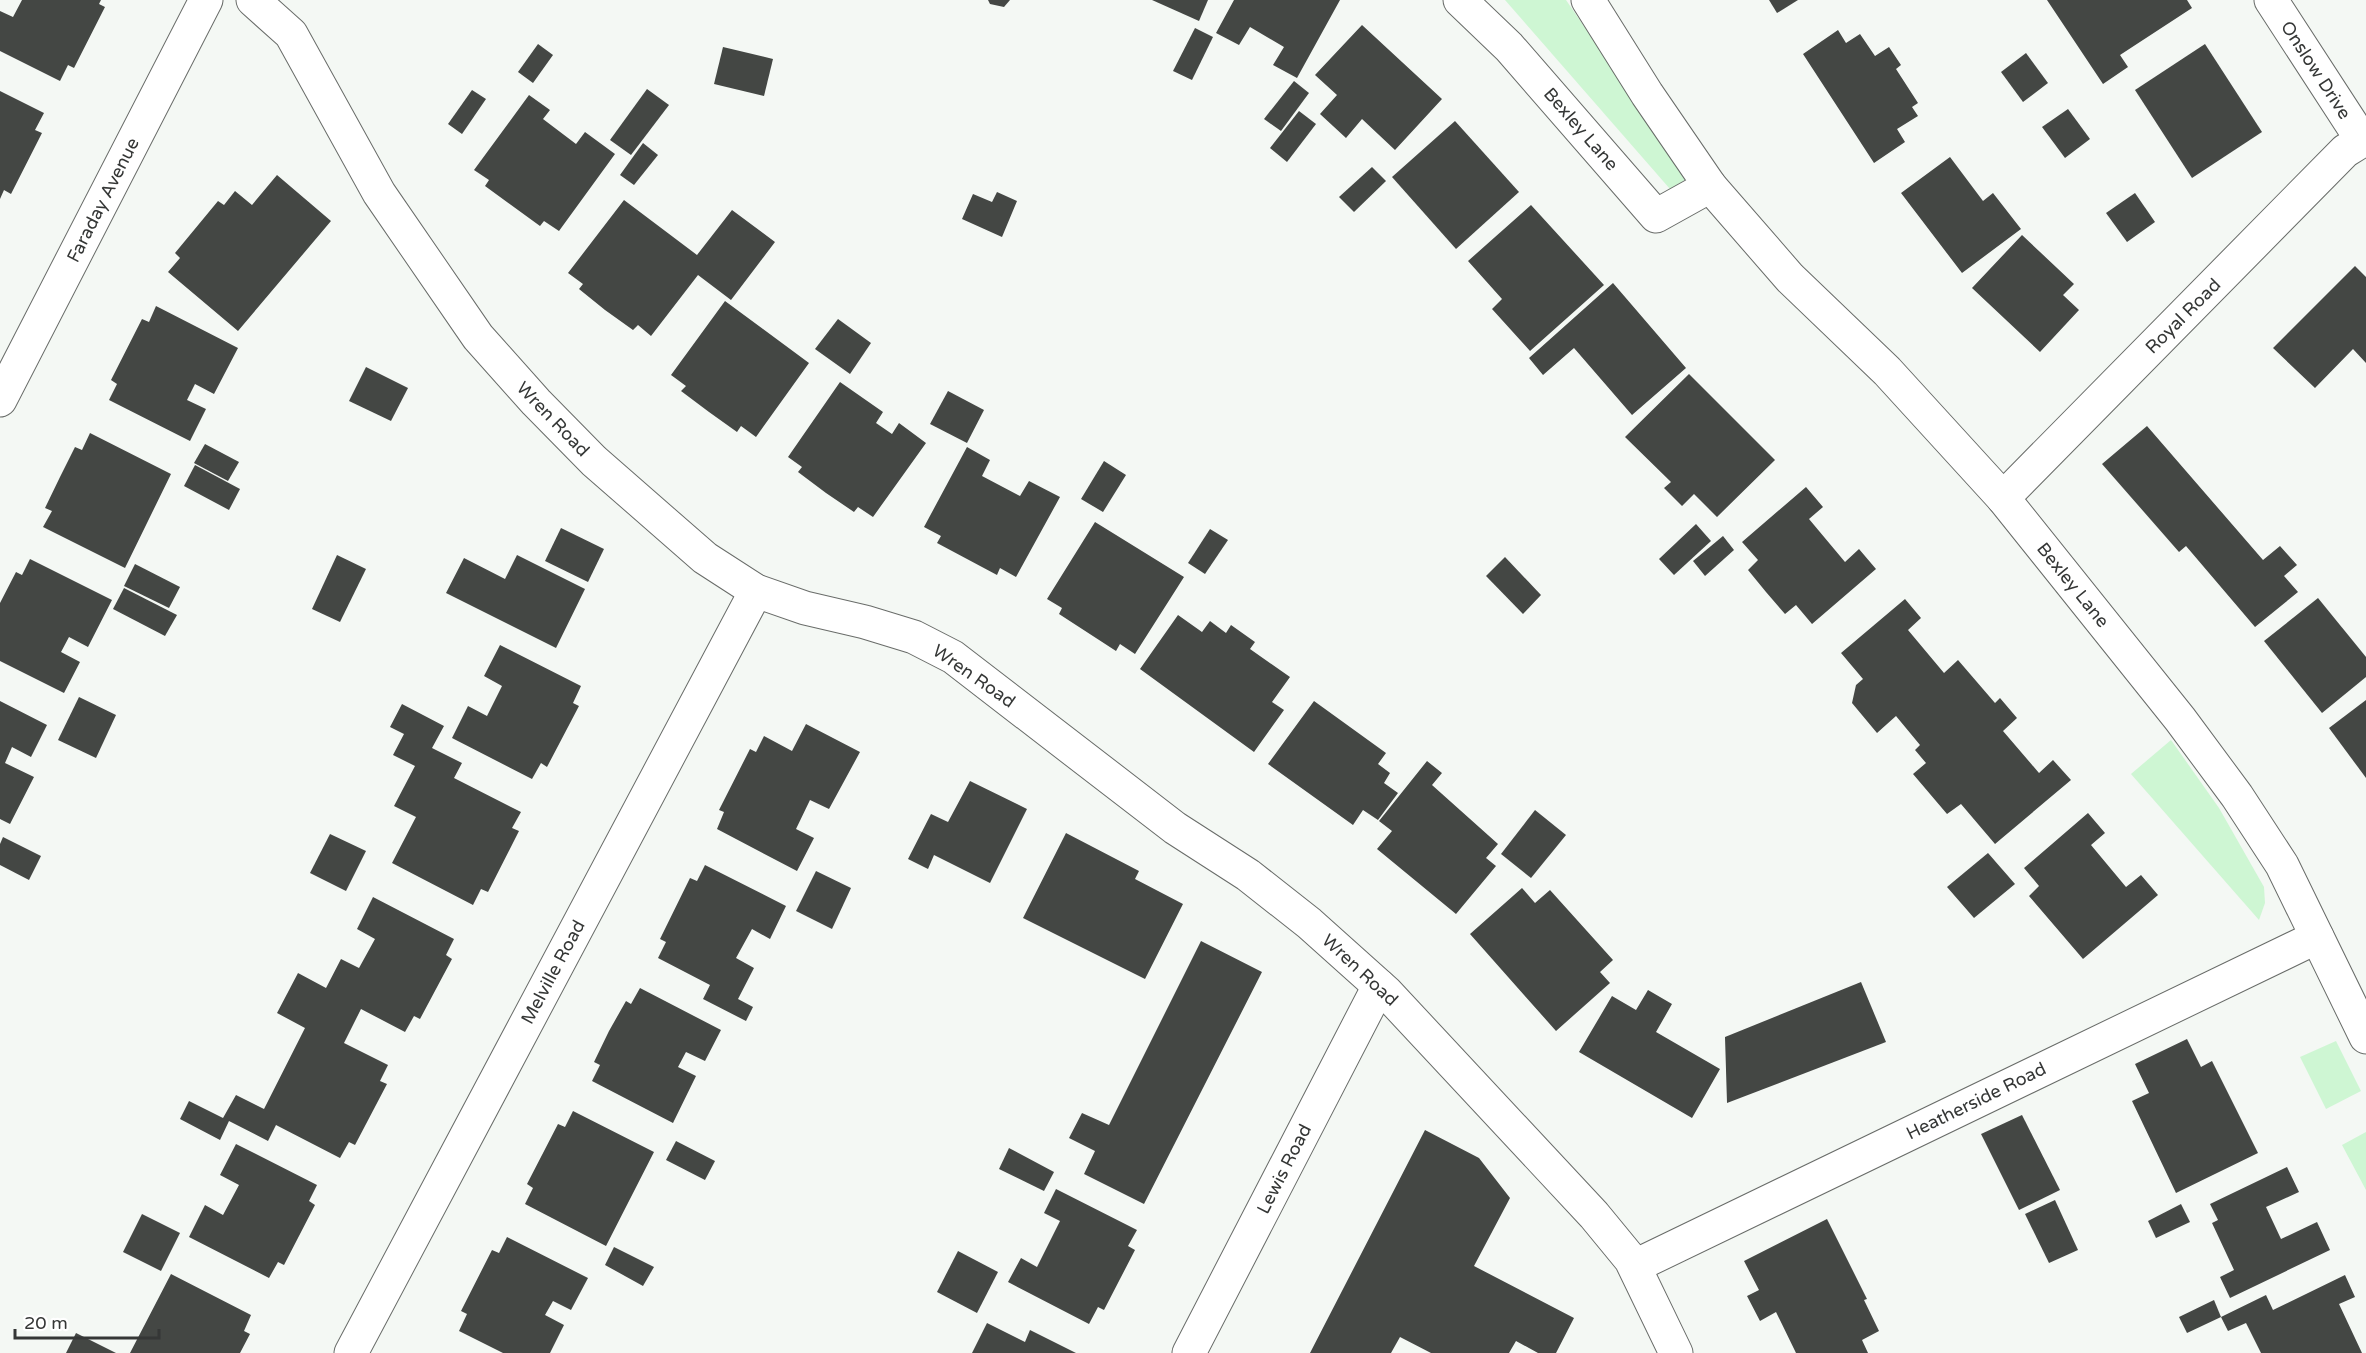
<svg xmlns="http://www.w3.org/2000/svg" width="2366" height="1353" font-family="'Varela Round',sans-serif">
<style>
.green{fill:#cef6d3}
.building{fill:#444744}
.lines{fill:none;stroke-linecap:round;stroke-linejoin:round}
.minor-casing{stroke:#696c69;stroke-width:35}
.tertiary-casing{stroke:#696c69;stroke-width:35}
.minor{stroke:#fff;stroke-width:33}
.tertiary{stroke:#fff;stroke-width:33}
.labels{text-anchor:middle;stroke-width:6;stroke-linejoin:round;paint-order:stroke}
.street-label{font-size:18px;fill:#353736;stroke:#fff}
</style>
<rect width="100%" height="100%" fill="#f4f8f4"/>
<g class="green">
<path d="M 1505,0 L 1566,0 L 1688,178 L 1670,189 Z"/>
<path d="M 2171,740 L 2219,808 L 2264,887 L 2265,903 L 2259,920 L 2131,774 Z"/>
<path d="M 2336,1041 L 2361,1091 L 2326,1109 L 2300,1057 Z"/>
<path d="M 2366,1132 L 2366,1190 L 2342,1145 Z"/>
</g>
<g class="building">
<path d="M 22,0 L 101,0 L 99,4 L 105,7 L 74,68 L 68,65 L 60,81 L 0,51 L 0,11 L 13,17 Z"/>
<path d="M 988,0 L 1010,0 L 1004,7 L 990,4 Z"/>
<path d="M 1152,0 L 1208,0 L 1199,21 Z"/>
<path d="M 1234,0 L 1340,0 L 1297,78 L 1273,65 L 1284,47 L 1250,27 L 1239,45 L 1216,33 Z"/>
<path d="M 1769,0 L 1798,0 L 1777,13 Z"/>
<path d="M 2047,0 L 2187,0 L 2192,8 L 2120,55 L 2128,67 L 2103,84 Z"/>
<path d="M 1362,25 L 1442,99 L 1395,150 L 1362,119 L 1346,138 L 1320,114 L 1337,95 L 1315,75 Z"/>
<path d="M 1195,28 L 1213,37 L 1192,80 L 1173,71 Z"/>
<path d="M 1838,30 L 1846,43 L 1860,34 L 1875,56 L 1889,47 L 1901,65 L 1896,69 L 1918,103 L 1912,107 L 1918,116 L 1897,129 L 1905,142 L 1874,163 L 1803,54 Z"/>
<path d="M 538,44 L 553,55 L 533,83 L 518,72 Z"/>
<path d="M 2205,44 L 2262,132 L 2192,178 L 2135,90 Z"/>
<path d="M 723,47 L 773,59 L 764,96 L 714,84 Z"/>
<path d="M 2026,53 L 2048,83 L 2023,102 L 2001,72 Z"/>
<path d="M 1294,81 L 1309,93 L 1281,131 L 1264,119 Z"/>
<path d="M 647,89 L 669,105 L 631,155 L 610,140 Z"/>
<path d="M 472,90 L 486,99 L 462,134 L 448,124 Z"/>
<path d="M 0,91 L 44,113 L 35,130 L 42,133 L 11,194 L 4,190 L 0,199 Z"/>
<path d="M 529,95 L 550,110 L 543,119 L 576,144 L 585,132 L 615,154 L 559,231 L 544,221 L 540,226 L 485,186 L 489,180 L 474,170 Z"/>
<path d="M 2068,109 L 2090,139 L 2065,158 L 2042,127 Z"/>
<path d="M 1299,111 L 1316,124 L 1287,162 L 1270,148 Z"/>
<path d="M 1455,121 L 1519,192 L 1456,249 L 1392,177 Z"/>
<path d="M 643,143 L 658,155 L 634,185 L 620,175 Z"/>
<path d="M 1950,157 L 1983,201 L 1993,193 L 2021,229 L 1962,273 L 1901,193 Z"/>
<path d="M 1372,167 L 1386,181 L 1354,212 L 1339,197 Z"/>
<path d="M 277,175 L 331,221 L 238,331 L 168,272 L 180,258 L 175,253 L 218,201 L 224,205 L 235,191 L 252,205 Z"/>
<path d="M 997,192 L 1017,201 L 1002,237 L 962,219 L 973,194 L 992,202 Z"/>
<path d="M 2135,193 L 2155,222 L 2127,242 L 2106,213 Z"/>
<path d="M 624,200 L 697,255 L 732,210 L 775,242 L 731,300 L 698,275 L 651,336 L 638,325 L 633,330 L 605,310 L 579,289 L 583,284 L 568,273 Z"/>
<path d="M 1531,205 L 1604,285 L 1530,351 L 1492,309 L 1502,299 L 1468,261 Z"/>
<path d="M 2022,235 L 2074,284 L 2063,295 L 2079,310 L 2040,352 L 1972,288 Z"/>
<path d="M 2355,266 L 2366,277 L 2366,363 L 2353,349 L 2315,388 L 2273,348 Z"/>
<path d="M 1613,283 L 1686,368 L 1632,415 L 1574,348 L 1543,375 L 1529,358 Z"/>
<path d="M 725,301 L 809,363 L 756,437 L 741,426 L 737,432 L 709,412 L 681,391 L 686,386 L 671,375 Z"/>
<path d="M 156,306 L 238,348 L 214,394 L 195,384 L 187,400 L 206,409 L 190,441 L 109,400 L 117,384 L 111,380 L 142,319 L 149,322 Z"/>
<path d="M 838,319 L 871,343 L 850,374 L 815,349 Z"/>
<path d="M 366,367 L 408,388 L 391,421 L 349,401 Z"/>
<path d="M 1689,374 L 1775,460 L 1717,517 L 1694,494 L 1682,506 L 1664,488 L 1671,482 L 1625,437 Z"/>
<path d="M 840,382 L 883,412 L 876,423 L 892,434 L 899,423 L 926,443 L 873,517 L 858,507 L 854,512 L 826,493 L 798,472 L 802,467 L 788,457 Z"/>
<path d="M 948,391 L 984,410 L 967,443 L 930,424 Z"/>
<path d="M 2147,426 L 2263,560 L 2280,546 L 2297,565 L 2284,576 L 2298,592 L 2255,627 L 2186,546 L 2179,552 L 2102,464 Z"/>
<path d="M 90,433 L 171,474 L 125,568 L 43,527 L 52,511 L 45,508 L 60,477 L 75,447 L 82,450 Z"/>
<path d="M 205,444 L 239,462 L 228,481 L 194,463 Z"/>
<path d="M 967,447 L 990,460 L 982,476 L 1020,496 L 1029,481 L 1060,497 L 1016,577 L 1000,568 L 997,575 L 937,543 L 941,536 L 924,527 Z"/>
<path d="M 1104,461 L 1126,475 L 1103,512 L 1081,499 Z"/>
<path d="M 195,465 L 240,489 L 229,510 L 184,486 Z"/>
<path d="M 1806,487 L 1823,507 L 1809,519 L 1845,562 L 1859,549 L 1876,569 L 1812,624 L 1796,605 L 1785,614 L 1766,592 L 1748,570 L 1758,560 L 1742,542 Z"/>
<path d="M 1095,522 L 1184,577 L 1135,654 L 1120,644 L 1116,651 L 1059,614 L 1062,608 L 1047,599 Z"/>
<path d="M 1696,524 L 1711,541 L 1674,575 L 1659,559 Z"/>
<path d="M 561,528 L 604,549 L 588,582 L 545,561 Z"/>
<path d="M 1210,529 L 1228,540 L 1205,574 L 1188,563 Z"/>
<path d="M 1723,536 L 1734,550 L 1705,576 L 1693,561 Z"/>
<path d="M 337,555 L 366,569 L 340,622 L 312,609 Z"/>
<path d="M 517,555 L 585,589 L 556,648 L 446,593 L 464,558 L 505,579 Z"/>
<path d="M 1505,557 L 1541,595 L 1523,614 L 1486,576 Z"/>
<path d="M 30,559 L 112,600 L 88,647 L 69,637 L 61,652 L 80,662 L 64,693 L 0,661 L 0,603 L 16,572 L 22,575 Z"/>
<path d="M 135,564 L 180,587 L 169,608 L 124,586 Z"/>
<path d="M 124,588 L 177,615 L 165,636 L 113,609 Z"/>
<path d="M 2318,598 L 2366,657 L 2366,677 L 2322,713 L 2264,641 Z"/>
<path d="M 1905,599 L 1921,618 L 1908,630 L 1944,673 L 1958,660 L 1995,703 L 2000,698 L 2017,718 L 2003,731 L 2039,773 L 2053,760 L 2071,780 L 1995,844 L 1961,804 L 1947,814 L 1913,774 L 1926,763 L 1915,750 L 1920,745 L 1896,716 L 1877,733 L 1852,703 L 1856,685 L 1863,679 L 1841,653 Z"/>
<path d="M 1178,615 L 1202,632 L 1210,621 L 1226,633 L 1231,625 L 1255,642 L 1250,649 L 1290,677 L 1272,702 L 1284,710 L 1254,752 L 1140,669 Z"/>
<path d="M 500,645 L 581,686 L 573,703 L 579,706 L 547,767 L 541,763 L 532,779 L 452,738 L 468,706 L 487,716 L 502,686 L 484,676 Z"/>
<path d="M 79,697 L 116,715 L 96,758 L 58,740 Z"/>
<path d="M 2366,700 L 2366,778 L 2329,728 Z"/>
<path d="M 0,701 L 47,725 L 31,757 L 12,747 L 5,763 L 34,777 L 10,824 L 0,819 Z"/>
<path d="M 1314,701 L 1386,753 L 1378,764 L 1390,773 L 1384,783 L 1398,793 L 1378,820 L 1363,810 L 1353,825 L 1268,764 Z"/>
<path d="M 402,704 L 444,726 L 432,748 L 462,763 L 454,778 L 521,812 L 512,828 L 519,831 L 488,892 L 481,889 L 473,905 L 392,863 L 416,817 L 394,806 L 415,766 L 393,755 L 404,734 L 390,727 Z"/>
<path d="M 806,724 L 860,752 L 829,809 L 810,800 L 796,829 L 814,838 L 797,871 L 717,829 L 724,812 L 719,810 L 750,749 L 756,752 L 764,736 L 792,751 Z"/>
<path d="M 1427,761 L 1442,773 L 1432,785 L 1498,844 L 1486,858 L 1496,866 L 1456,914 L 1377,849 L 1392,831 L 1379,821 Z"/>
<path d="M 970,781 L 1027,809 L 990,883 L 934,855 L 928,869 L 908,859 L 931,814 L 948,822 Z"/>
<path d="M 1535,810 L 1566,835 L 1531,878 L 1501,854 Z"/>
<path d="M 2088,813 L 2105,833 L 2091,845 L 2126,887 L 2141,875 L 2158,895 L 2083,959 L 2029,896 L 2039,886 L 2024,868 Z"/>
<path d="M 1066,833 L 1139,871 L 1135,879 L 1183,904 L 1145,979 L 1023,918 Z"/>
<path d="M 330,834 L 366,851 L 346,891 L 310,873 Z"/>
<path d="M 3,837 L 41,856 L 29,880 L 0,865 L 0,844 Z"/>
<path d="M 1988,853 L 2015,884 L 1974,918 L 1947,887 Z"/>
<path d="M 705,865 L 786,906 L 770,939 L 752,929 L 736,958 L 754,968 L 738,999 L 753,1007 L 746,1021 L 703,999 L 710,985 L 658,958 L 666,942 L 660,939 L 690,878 L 697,881 Z"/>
<path d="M 816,871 L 851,888 L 832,929 L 796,911 Z"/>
<path d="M 1522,888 L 1535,903 L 1550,890 L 1613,960 L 1600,972 L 1610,983 L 1556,1031 L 1470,934 Z"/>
<path d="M 373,897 L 454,939 L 446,955 L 452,959 L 420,1019 L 414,1016 L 405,1032 L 361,1009 L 344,1043 L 388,1065 L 380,1081 L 387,1084 L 355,1145 L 349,1142 L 340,1158 L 276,1125 L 268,1141 L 229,1121 L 220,1140 L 180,1119 L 189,1101 L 223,1118 L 236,1095 L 264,1109 L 305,1028 L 277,1013 L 298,973 L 326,988 L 341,959 L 359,968 L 375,939 L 357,929 Z"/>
<path d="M 1201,941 L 1262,972 L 1144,1204 L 1084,1174 L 1095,1151 L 1069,1138 L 1082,1113 L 1109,1125 Z"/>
<path d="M 1861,982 L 1886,1042 L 1727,1103 L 1725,1037 Z"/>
<path d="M 640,988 L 721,1030 L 705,1061 L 686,1052 L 678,1067 L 696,1076 L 673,1123 L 592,1081 L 600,1065 L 594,1062 L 609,1031 L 626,1001 L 631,1004 Z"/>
<path d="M 1648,990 L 1672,1004 L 1656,1032 L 1720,1069 L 1692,1118 L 1579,1052 L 1612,996 L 1636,1010 Z"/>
<path d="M 2187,1039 L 2201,1067 L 2212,1061 L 2258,1153 L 2176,1193 L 2132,1101 L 2149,1093 L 2135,1064 Z"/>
<path d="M 573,1111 L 654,1152 L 606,1246 L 525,1204 L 533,1188 L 527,1184 L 558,1124 L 565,1127 Z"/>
<path d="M 2022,1115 L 2060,1190 L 2019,1210 L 1981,1134 Z"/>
<path d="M 1425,1130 L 1479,1158 L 1510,1198 L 1474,1266 L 1574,1318 L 1556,1353 L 1538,1353 L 1516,1341 L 1509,1353 L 1431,1353 L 1400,1337 L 1391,1353 L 1310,1353 Z"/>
<path d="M 676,1141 L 715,1161 L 705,1180 L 666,1160 Z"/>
<path d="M 236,1144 L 317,1185 L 309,1201 L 315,1205 L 284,1265 L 278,1262 L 269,1278 L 189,1237 L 205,1205 L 223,1215 L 239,1185 L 220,1175 Z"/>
<path d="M 1009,1148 L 1054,1172 L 1044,1191 L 999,1169 Z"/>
<path d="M 2287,1167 L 2299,1192 L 2266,1207 L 2281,1239 L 2317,1222 L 2330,1250 L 2230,1298 L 2220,1277 L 2234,1270 L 2212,1223 L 2218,1220 L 2210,1204 Z"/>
<path d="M 1056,1189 L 1137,1230 L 1128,1246 L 1135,1250 L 1104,1310 L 1098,1307 L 1089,1324 L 1008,1282 L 1021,1258 L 1037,1267 L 1060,1221 L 1044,1213 Z"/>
<path d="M 2055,1200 L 2078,1250 L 2049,1263 L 2025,1214 Z"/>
<path d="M 2181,1204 L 2190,1222 L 2156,1238 L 2148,1221 Z"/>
<path d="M 142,1214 L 180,1233 L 161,1271 L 123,1252 Z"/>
<path d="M 1827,1219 L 1867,1299 L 1864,1300 L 1879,1331 L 1862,1340 L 1868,1353 L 1796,1353 L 1776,1312 L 1760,1321 L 1747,1296 L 1759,1290 L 1744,1261 Z"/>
<path d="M 507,1237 L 588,1278 L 571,1310 L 553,1301 L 545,1315 L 564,1325 L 550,1353 L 503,1353 L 459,1331 L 467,1314 L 461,1311 L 492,1250 L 499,1253 Z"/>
<path d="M 614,1247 L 654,1267 L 643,1286 L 605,1265 Z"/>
<path d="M 958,1251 L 998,1272 L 977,1313 L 937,1292 Z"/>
<path d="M 171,1274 L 251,1315 L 244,1331 L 250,1334 L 240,1353 L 130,1353 Z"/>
<path d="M 2345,1275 L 2355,1297 L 2339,1304 L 2362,1353 L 2261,1353 L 2246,1323 L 2228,1331 L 2221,1317 L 2266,1295 L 2273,1310 Z"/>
<path d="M 2214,1300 L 2221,1317 L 2187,1333 L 2179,1317 Z"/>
<path d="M 987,1323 L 1025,1342 L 1030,1330 L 1076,1353 L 972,1353 Z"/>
<path d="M 76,1333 L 116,1353 L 66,1353 Z"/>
</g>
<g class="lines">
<defs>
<g id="minor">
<path d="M 253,0 L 291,34 L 379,193 L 478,337 L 536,402 L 594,461 L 705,558 L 756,591 L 805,608 L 865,622 L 914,637 L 953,657 L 1175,828 L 1248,875 L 1309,923 L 1386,992 L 1594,1215 L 1631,1260 L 1676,1353"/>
<path d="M 1460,0 L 1509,47 L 1656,216 L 1710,186"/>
<path d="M 2271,0 L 2362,140"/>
<path d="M 2003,498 L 2345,151 L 2366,138"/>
<path d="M 1635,1266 L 2317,937"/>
<path d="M 351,1353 L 756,591"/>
<path d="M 1189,1353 L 1379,986"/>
</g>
<g id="tertiary">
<path d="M 1588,0 L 1647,94 L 1710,186 L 1790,278 L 1887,371 L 2003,498 L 2180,719 L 2237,796 L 2282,865 L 2366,1037"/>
<path d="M 0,400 L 206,0"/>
</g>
</defs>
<use href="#minor" class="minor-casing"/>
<use href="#tertiary" class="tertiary-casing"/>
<use href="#minor" class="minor"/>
<use href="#tertiary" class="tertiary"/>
</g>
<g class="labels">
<g class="street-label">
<text transform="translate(2316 70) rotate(57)" y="6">Onslow Drive</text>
<text transform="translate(1581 129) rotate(49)" y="6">Bexley Lane</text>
<text transform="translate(103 200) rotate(-63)" y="6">Faraday Avenue</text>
<text transform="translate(2183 316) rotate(-45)" y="6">Royal Road</text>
<text transform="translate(553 419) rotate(46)" y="6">Wren Road</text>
<text transform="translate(2073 585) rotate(51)" y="6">Bexley Lane</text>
<text transform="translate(974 676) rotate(35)" y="6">Wren Road</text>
<text transform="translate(1360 970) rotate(43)" y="6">Wren Road</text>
<text transform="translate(553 972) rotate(-62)" y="6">Melville Road</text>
<text transform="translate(1976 1101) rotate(-26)" y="6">Heatherside Road</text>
<text transform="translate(1284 1169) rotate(-63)" y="6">Lewis Road</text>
</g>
</g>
<path d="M15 1329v9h144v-9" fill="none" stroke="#353736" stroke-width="3"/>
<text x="24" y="1329" font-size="18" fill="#353736" stroke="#ffffff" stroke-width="4.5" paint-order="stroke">20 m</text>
</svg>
